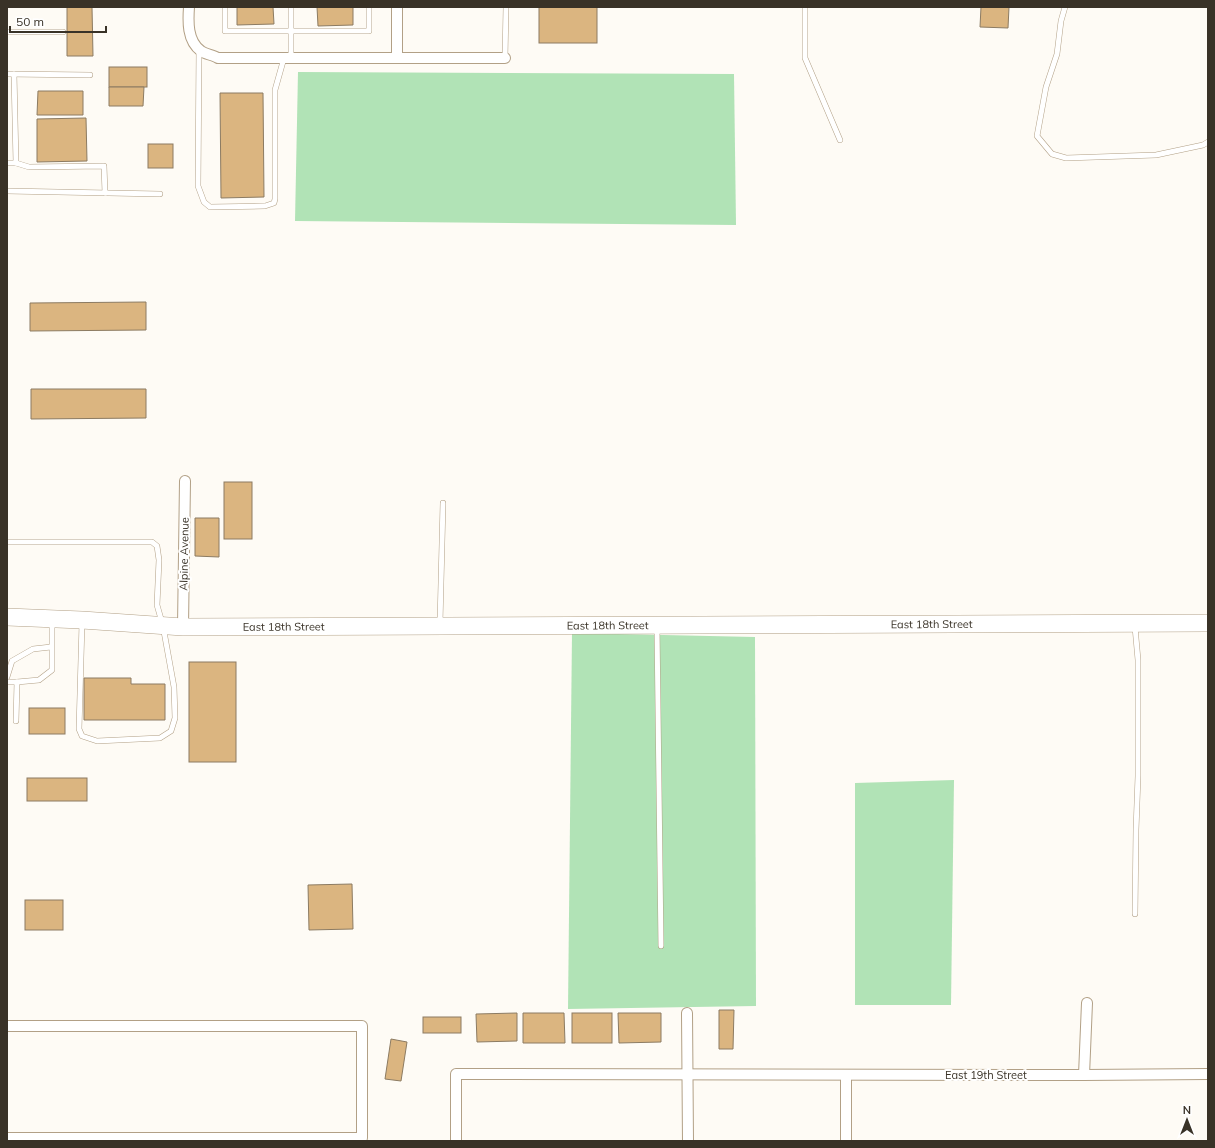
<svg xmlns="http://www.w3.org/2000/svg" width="1215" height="1148" font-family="Mulish,sans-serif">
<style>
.green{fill:#b1e3b6}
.building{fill:#dbb580;stroke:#8c7b62}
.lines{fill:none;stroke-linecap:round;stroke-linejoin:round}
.lane-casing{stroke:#b2a086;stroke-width:6}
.street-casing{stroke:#b2a086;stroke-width:12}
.primary-casing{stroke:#b2a086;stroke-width:18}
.lane{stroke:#fff;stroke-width:5}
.street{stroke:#fff;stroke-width:10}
.primary{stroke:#fff;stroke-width:17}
.labels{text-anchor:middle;stroke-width:4;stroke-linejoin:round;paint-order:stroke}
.street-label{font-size:11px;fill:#393227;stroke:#fff}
</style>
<rect width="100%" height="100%" fill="#fefbf5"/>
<g class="green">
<path d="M 298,72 L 734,74 L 736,225 L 295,221 Z"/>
<path d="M 572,633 L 755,637 L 756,1006 L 568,1009 Z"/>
<path d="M 954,780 L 951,1005 L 855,1005 L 855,783 Z"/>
</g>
<g class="building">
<path d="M 67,7 L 92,7 L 93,56 L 67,56 Z"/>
<path d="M 237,7 L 273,7 L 274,24 L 237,25 Z"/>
<path d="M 317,7 L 353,7 L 353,25 L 318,26 Z"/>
<rect x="539" y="7" width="58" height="36"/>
<path d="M 981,7 L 1009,7 L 1008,28 L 980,27 Z"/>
<rect x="109" y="67" width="38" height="20"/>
<path d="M 109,87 L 144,87 L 143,106 L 109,106 Z"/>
<path d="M 38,91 L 83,91 L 83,115 L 37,115 Z"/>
<path d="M 220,93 L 263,93 L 264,197 L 221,198 Z"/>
<path d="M 86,118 L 87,161 L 37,162 L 37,119 Z"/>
<rect x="148" y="144" width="25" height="24"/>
<path d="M 146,302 L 146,330 L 30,331 L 30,303 Z"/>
<path d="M 31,389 L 146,389 L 146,418 L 31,419 Z"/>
<rect x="224" y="482" width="28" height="57"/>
<path d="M 195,518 L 219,518 L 219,557 L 195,556 Z"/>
<rect x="189" y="662" width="47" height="100"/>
<path d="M 84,678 L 131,678 L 131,684 L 165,684 L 165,720 L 84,720 Z"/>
<rect x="29" y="708" width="36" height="26"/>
<rect x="27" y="778" width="60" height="23"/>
<path d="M 352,884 L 353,929 L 309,930 L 308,885 Z"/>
<rect x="25" y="900" width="38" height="30"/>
<path d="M 719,1010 L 734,1010 L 733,1049 L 719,1049 Z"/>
<path d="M 517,1013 L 517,1041 L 477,1042 L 476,1014 Z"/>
<path d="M 523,1013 L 564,1013 L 565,1043 L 523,1043 Z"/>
<rect x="572" y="1013" width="40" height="30"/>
<path d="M 618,1013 L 661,1013 L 661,1042 L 619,1043 Z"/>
<rect x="423" y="1017" width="38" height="16"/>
<path d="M 391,1039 L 407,1042 L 401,1081 L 385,1079 Z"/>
</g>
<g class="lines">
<defs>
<g id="lane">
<path d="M 225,7 L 225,31 L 369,31 L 369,7"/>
<path d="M 291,7 L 291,57"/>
<path d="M 805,7 L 805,58 L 840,140"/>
<path d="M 1065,7 L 1061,21 L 1057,54 L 1046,87 L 1037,136 L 1052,154 L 1066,158 L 1156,155 L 1203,145 L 1208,142"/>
<path d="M 7,32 L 63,32"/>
<path d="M 199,49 L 198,186 L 204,202 L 210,207 L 265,206 L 274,203 L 275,199 L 275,90 L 284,58"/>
<path d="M 505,58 L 506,7"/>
<path d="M 7,74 L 90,75"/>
<path d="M 7,163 L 16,163 L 14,74"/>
<path d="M 16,163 L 29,167 L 104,166 L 105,193"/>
<path d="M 7,191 L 160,194"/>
<path d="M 7,542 L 152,542 L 157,546 L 159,560 L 157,605 L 163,626 L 174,687 L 175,718 L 171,731 L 160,738 L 97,741 L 82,736 L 79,729 L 82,623"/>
<path d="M 440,623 L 443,503"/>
<path d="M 1135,627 L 1138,660 L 1138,776 L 1136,830 L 1135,914"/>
<path d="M 657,628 L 661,946"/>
<path d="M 7,677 L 12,661 L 33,649 L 51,647"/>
<path d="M 7,682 L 17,682 L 16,721"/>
<path d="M 17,682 L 39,680 L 52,670 L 52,621"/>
</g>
<g id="street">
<path d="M 189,7 C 188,21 187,41 201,51 C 205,54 213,55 218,58 L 505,58"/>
<path d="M 397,7 L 397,57"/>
<path d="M 183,627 L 185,481"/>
<path d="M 687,1013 L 688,1141"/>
<path d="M 7,1026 L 362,1026 L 362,1138 L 7,1138"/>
<path d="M 846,1075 L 846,1141"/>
<path d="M 1084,1075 L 1087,1003"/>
<path d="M 456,1141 L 456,1074 L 1084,1075 L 1208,1074"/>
</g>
<g id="primary">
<path id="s1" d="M 7,617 L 82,620 L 183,627 L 1208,623"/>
</g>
</defs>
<use href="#lane" class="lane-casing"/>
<use href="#street" class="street-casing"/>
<use href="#primary" class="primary-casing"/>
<use href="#lane" class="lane"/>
<use href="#street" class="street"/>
<use href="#primary" class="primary"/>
</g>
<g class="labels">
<g class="street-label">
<text transform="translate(184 554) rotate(-89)" y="4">Alpine Avenue</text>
<text dy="4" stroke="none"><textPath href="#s1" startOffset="925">East 18th Street</textPath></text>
<text dy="4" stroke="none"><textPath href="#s1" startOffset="601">East 18th Street</textPath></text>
<text dy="4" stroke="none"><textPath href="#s1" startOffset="277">East 18th Street</textPath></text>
<text x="986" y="1079">East 19th Street</text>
</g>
</g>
<rect width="1215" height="1148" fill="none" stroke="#393227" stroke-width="16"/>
<g transform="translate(1187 1120)" stroke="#ffffff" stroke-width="3" paint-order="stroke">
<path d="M0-3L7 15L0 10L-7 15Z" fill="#393227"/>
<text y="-6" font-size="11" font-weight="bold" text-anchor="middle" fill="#393227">N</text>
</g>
<path d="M10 26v6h96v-6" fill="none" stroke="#393227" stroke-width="2"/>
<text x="16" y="26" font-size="12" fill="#393227" stroke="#ffffff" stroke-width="3" paint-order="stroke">50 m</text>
</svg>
